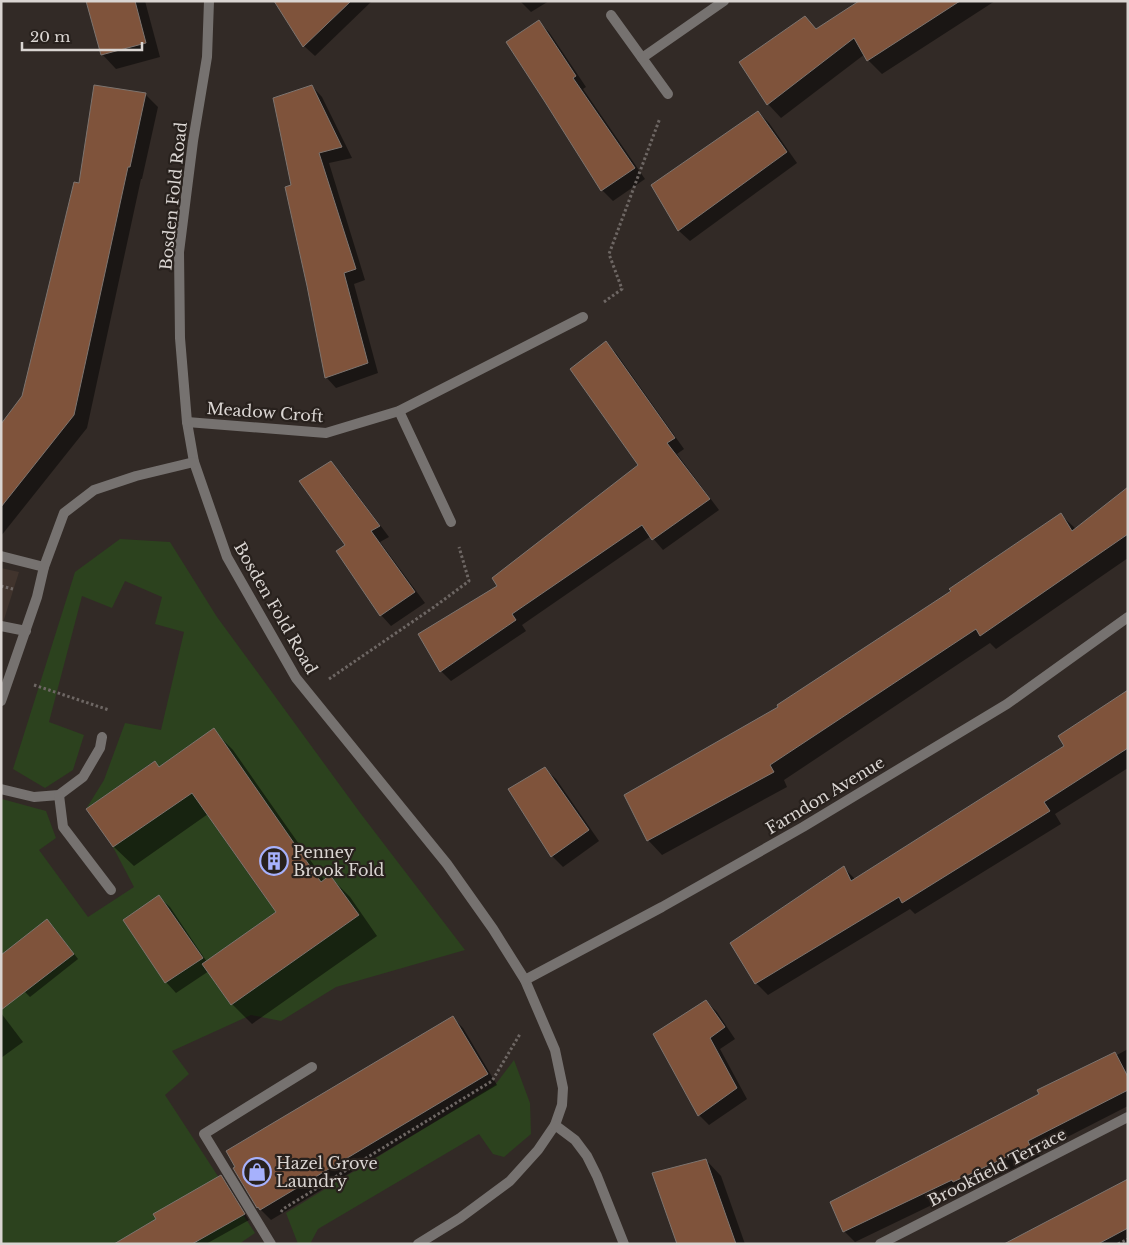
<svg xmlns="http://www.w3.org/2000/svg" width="1129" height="1245" font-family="'Libre Baskerville',serif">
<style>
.built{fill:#41342d}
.green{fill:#2c421e}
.shadow{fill:#0007}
.building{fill:#7f533b;stroke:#7d746f}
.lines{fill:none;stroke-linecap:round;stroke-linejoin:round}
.path{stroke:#6e6764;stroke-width:3;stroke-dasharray:2.5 2.5;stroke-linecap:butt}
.lane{stroke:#767270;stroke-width:10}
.street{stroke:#767270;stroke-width:10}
.labels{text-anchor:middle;stroke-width:4.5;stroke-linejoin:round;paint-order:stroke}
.street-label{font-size:16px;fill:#dad5d2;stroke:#28211d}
.poi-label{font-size:16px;fill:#dad5d2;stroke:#28211d;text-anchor:start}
</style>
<rect width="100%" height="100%" fill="#322a26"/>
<path class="built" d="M 1,568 L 19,572 L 1,629 Z"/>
<g class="green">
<path d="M 120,539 L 170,542 L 217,617 L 361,814 L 465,950 L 336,987 L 281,1021 L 251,1015 L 172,1051 L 189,1074 L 165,1095 L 255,1233 L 239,1244 L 1,1244 L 1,801 L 2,799 L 46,811 L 56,838 L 39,850 L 88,917 L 134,887 L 113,847 L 192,793 L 264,896 L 297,897 L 202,964 L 231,1005 L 359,915 L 330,876 L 321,882 L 214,729 L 168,781 L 154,761 L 86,809 L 104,780 L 125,723 L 161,730 L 184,632 L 155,624 L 162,597 L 125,581 L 112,608 L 82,596 L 49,722 L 84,735 L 73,770 L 45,788 L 13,769 L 75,572 Z"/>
<path d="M 514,1060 L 530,1103 L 531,1134 L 504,1157 L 493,1154 L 479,1134 L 318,1229 L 310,1244 L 298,1244 L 286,1213 L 495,1085 Z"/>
</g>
<g class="shadow">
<path d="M 87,1 L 145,1 L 160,57 L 116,69 L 102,54 Z"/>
<path d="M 281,1 L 372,1 L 315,56 L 304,46 L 277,4 Z"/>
<path d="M 520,1 L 549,1 L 531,12 Z"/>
<path d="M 862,1 L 995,1 L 882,74 L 868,60 L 865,54 L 781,118 L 768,104 L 805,17 L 817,30 Z"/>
<path d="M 539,22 L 549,32 L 586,87 L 583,89 L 645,179 L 613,201 L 602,190 L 546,102 Z"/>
<path d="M 312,86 L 322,97 L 352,158 L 329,163 L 365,280 L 354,284 L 378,373 L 336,388 L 326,377 L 292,186 Z"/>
<path d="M 145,94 L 158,107 L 142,179 L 141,179 L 87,428 L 1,536 L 1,426 L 23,396 L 80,185 Z"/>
<path d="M 758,112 L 769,123 L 797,163 L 690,241 L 679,231 L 652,186 Z"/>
<path d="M 606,343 L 616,353 L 684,449 L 677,454 L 719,510 L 663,550 L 651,536 L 522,625 L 526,631 L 451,681 L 441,671 L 499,586 L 639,465 Z"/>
<path d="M 331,463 L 341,473 L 389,537 L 380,542 L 425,603 L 391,626 L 381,615 L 347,546 Z"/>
<path d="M 1128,488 L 1128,558 L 996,649 L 990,643 L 784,780 L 787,787 L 662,855 L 648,840 L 780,707 L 952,591 L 1061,515 L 1076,529 Z"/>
<path d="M 1128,691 L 1128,768 L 1055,814 L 1061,824 L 915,914 L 910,909 L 768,995 L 756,983 L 844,868 L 856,880 L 1065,747 Z"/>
<path d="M 213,730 L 233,750 L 325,881 L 330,877 L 350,897 L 377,936 L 252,1024 L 232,1004 L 209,971 L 176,993 L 166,982 L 159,897 L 170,907 L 207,962 L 278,912 L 208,814 L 134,866 L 114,847 L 88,810 L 160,768 Z"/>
<path d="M 545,769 L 556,779 L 599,841 L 563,867 L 552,856 L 510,789 Z"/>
<path d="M 52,925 L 78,959 L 30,997 L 25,992 Z"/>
<path d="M 706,1001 L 717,1012 L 735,1039 L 720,1049 L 747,1099 L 709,1125 L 699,1115 Z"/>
<path d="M 1,1013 L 23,1042 L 1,1058 Z"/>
<path d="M 452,1017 L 463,1028 L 497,1085 L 271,1220 L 258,1207 Z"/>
<path d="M 1128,1049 L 1128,1106 L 1038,1152 L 1040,1156 L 964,1192 L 963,1190 L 855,1242 L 844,1231 L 1040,1094 L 1115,1053 L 1117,1055 Z"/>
<path d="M 706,1160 L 721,1176 L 745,1244 L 678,1244 Z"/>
<path d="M 221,1177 L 226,1182 L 249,1220 L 206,1244 L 116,1244 L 158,1219 Z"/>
<path d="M 1128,1180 L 1128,1244 L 1007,1244 Z"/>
</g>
<g class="building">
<path d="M 86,1 L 135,1 L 146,43 L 101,55 Z"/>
<path d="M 274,1 L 351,1 L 303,47 Z"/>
<path d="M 859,1 L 960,1 L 867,61 L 854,38 L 767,105 L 739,62 L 805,16 L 816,29 Z"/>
<path d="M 539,20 L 576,76 L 573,78 L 635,168 L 601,191 L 545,102 L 506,42 Z"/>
<path d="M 94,85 L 146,93 L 130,167 L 128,167 L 74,415 L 1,507 L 1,424 L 22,396 L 74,182 L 79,183 Z"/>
<path d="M 312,85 L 342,147 L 319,153 L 356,269 L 344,273 L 368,363 L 325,378 L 307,286 L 285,187 L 291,185 L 273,98 Z"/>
<path d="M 758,111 L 787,152 L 678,231 L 651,185 Z"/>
<path d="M 606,341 L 675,438 L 667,443 L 710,499 L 652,540 L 642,525 L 512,614 L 516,620 L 440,672 L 418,634 L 497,586 L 492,578 L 638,465 L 570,369 Z"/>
<path d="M 331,461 L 380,526 L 371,531 L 415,592 L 380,616 L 336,551 L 345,545 L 299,481 Z"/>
<path d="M 1128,487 L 1128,534 L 980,636 L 976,629 L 770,765 L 774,772 L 647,841 L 624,795 L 778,707 L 777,705 L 951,591 L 949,589 L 1061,513 L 1072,531 Z"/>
<path d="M 1128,690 L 1128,748 L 1044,802 L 1050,811 L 902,903 L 899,897 L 755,984 L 730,943 L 844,866 L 851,881 L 1064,746 L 1058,736 Z"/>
<path d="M 214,728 L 321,882 L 330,875 L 359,915 L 231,1005 L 202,964 L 276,912 L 192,793 L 113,847 L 86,809 L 155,761 L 159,767 Z"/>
<path d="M 545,767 L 589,830 L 551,857 L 508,789 Z"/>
<path d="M 159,895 L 203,958 L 165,983 L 123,920 Z"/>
<path d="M 47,919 L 74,954 L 1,1010 L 1,955 Z"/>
<path d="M 706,1000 L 725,1027 L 710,1038 L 737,1088 L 698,1116 L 653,1034 Z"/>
<path d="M 453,1016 L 488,1074 L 260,1210 L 258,1207 L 257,1208 L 233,1168 L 235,1167 L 226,1151 Z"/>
<path d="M 1115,1052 L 1128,1077 L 1128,1090 L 1028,1141 L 1030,1146 L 953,1182 L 952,1180 L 843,1232 L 830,1202 L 1039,1094 L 1037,1090 Z"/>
<path d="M 706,1159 L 736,1244 L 677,1244 L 652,1173 Z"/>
<path d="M 221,1175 L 245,1214 L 192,1244 L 114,1244 L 156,1219 L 153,1214 Z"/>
<path d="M 1128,1179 L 1128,1228 L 1098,1244 L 1004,1244 Z"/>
</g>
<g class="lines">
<g class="path">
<path d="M 604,302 L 622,289 L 609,254 L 660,118"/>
<path d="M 1,586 L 13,589"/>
<path d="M 329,679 L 434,607 L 469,581 L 459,547"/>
<path d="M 34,685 L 109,710"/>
<path d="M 281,1212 L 283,1209 L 492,1081 L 520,1034"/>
<path d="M 1118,1244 L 1128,1239"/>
</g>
<g class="lane">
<path d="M 1,556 L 44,567"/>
<path d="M 1,626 L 26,631"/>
<path d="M 1,789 L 34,797 L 59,795 L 83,777 L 100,748 L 102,737"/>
<path d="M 59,795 L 63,827 L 111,890"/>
<path d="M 271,1244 L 204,1134 L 312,1067"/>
</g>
<g class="street">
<path d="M 209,1 L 207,57 L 193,141 L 179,252 L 180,338 L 187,422 L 194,462 L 227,557 L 296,678 L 447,864 L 493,929 L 525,980 L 555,1050 L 563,1088 L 562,1105 L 555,1125 L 538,1150 L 510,1181 L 460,1218 L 418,1244"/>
<path d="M 611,15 L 668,94"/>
<path d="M 642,58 L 724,1"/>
<path d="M 399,411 L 451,522"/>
<path d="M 187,422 L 326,433 L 399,411 L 583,317"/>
<path d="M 1,701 L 37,597 L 44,567 L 64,513 L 94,490 L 136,476 L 194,462"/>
<path d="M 525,980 L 662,907 L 803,827 L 1007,704 L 1128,617"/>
<path d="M 555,1125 L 575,1140 L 587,1156 L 597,1176 L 624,1244"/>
<path d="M 880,1244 L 1128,1117"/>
</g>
</g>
<defs>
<symbol id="building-ring" viewBox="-11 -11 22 22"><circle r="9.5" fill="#28211d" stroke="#a6b1fc" stroke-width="1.5"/><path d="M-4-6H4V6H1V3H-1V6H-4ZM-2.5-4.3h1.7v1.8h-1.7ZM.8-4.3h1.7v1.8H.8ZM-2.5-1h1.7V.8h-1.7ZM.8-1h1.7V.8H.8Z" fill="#a6b1fc"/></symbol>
<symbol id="shop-ring" viewBox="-11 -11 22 22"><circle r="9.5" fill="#28211d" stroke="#a6b1fc" stroke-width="1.5"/><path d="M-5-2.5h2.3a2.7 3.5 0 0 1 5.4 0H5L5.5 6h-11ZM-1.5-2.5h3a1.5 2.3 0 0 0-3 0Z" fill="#a6b1fc"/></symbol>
</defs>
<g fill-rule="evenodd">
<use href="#building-ring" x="258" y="845" width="32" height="32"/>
<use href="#shop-ring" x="241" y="1156" width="32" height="32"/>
</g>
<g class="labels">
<g class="street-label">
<text transform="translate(173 196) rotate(-84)" y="6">Bosden Fold Road</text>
<text transform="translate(265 412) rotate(4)" y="6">Meadow Croft</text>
<text transform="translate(276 608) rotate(60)" y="6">Bosden Fold Road</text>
<text transform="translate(825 795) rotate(-31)" y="6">Farndon Avenue</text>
<text transform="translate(997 1167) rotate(-27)" y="6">Brookfield Terrace</text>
</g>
<g class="poi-label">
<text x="293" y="858">Penney<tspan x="293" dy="18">Brook Fold</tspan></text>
<text x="276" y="1169">Hazel Grove<tspan x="276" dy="18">Laundry</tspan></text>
</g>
</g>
<rect width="1129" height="1245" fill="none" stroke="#dad5d2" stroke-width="5"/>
<path d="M22 42v8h120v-8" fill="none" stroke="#dad5d2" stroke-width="2.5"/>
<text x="30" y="42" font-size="15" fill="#dad5d2" stroke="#28211d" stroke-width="4" paint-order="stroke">20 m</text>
</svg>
